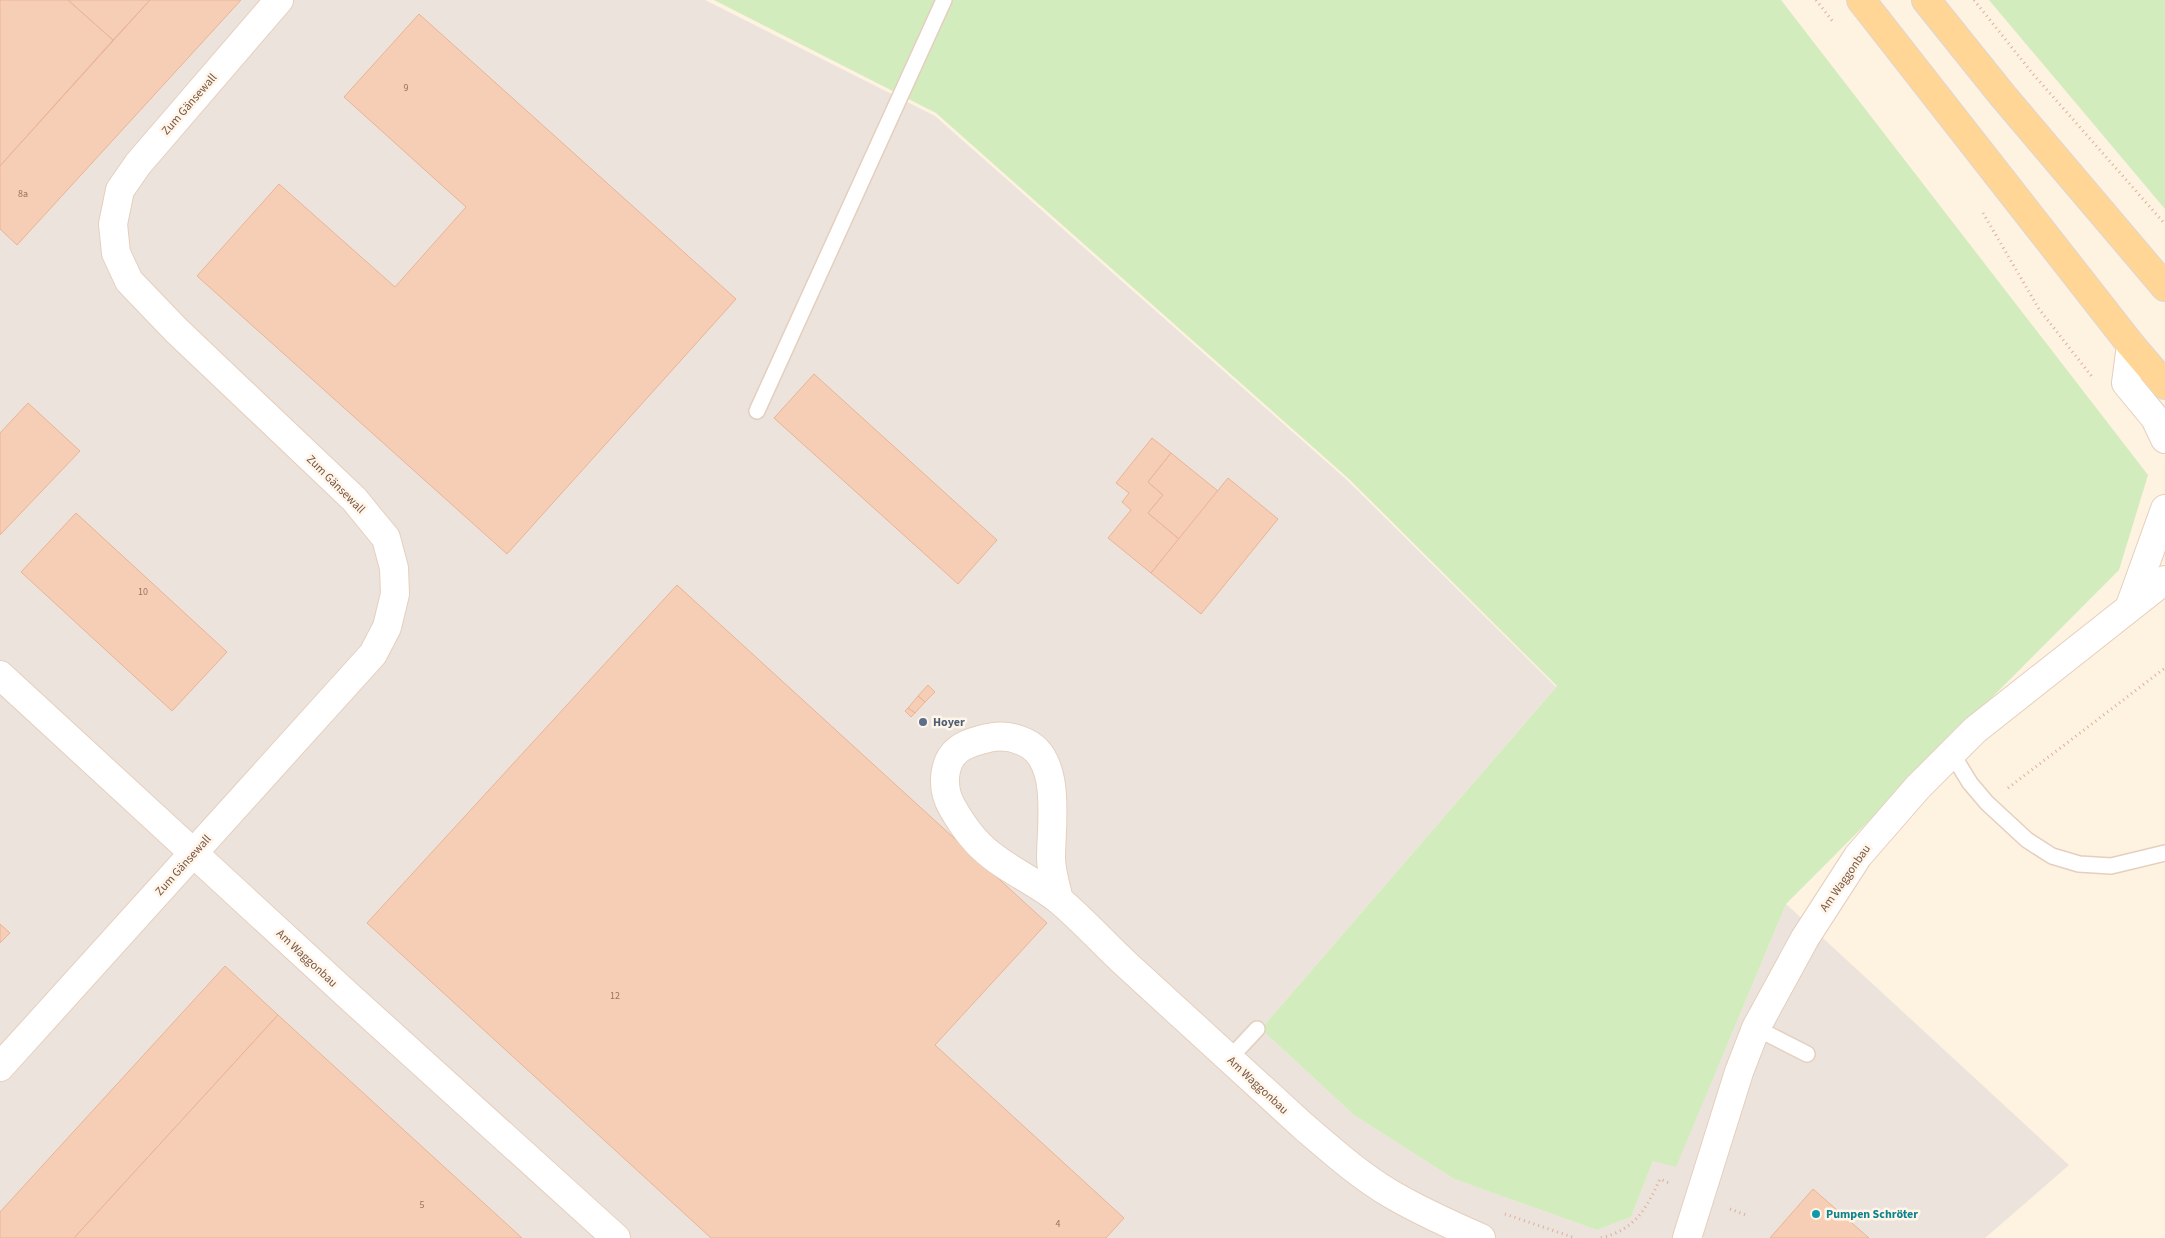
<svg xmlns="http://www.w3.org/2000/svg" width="2165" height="1238" font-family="'Source Sans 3',sans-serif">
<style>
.industrial{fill:#ece3dc}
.green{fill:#d2ecbe}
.building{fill:#f6ceb5;stroke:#eab394}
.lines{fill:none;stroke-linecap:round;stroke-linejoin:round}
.service-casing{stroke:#e5cfbe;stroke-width:18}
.minor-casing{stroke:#e5cfbe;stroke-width:30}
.primary-casing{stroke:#ded6d2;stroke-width:30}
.path{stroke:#dab199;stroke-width:3;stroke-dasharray:1 4;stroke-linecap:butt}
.service{stroke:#fff;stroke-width:15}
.minor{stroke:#fff;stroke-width:28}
.primary{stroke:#ffd696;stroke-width:28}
.service-dot{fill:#5c6f8a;stroke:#fff5e8;stroke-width:2}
.culture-dot{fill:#0f9aa8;stroke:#fff5e8;stroke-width:2}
.labels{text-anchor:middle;stroke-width:5;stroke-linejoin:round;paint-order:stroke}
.number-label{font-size:10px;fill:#977461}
.street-label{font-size:12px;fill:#775645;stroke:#fff5e8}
.service-label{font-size:12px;font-weight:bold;fill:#4e5e75;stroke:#fff5e8;text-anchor:start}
.culture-label{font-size:12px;font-weight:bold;fill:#0d838f;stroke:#fff5e8;text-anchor:start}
</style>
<rect width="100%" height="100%" fill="#fef2e0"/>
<path class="industrial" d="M 0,0 L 705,0 L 935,116 L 1347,480 L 1556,687 L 1261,1029 L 1354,1115 L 1454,1179 L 1597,1230 L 1631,1217 L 1653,1161 L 1676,1166 L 1786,904 L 2069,1165 L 1985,1238 L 0,1238 Z"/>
<g class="green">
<path d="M 714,0 L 1781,0 L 2148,475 L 2119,570 L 1786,904 L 1676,1167 L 1653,1161 L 1631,1217 L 1597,1230 L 1454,1179 L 1354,1115 L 1261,1029 L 1557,686 L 1349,479 L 936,113 Z"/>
<path d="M 1989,0 L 2165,0 L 2165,209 Z"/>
</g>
<g class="building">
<path d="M 0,0 L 68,0 L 113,40 L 0,166 Z"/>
<path d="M 68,0 L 150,0 L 113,40 Z"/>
<path d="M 150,0 L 241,0 L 17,245 L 0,229 L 0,166 Z"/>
<path d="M 419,14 L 736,299 L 507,554 L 197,276 L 279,184 L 395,287 L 466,207 L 344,97 Z"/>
<path d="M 814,374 L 997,540 L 958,584 L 774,418 Z"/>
<path d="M 28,403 L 80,451 L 0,535 L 0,433 Z"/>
<path d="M 1152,438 L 1171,453 L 1148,482 L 1163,495 L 1148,513 L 1179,539 L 1151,573 L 1108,538 L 1131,510 L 1122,502 L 1129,493 L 1116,483 Z"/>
<path d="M 1171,453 L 1218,491 L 1179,539 L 1148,513 L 1163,495 L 1148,482 Z"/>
<path d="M 1228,478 L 1278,519 L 1201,614 L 1151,573 Z"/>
<path d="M 76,513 L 227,652 L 172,711 L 21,572 Z"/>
<path d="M 677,585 L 1047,923 L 935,1045 L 1124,1218 L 1106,1238 L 711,1238 L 367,923 Z"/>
<path d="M 928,685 L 935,692 L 925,702 L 918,696 Z"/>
<path d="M 918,696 L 925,702 L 915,713 L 908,708 Z"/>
<path d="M 908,708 L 915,713 L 911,717 L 905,711 Z"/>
<path d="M 0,924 L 10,933 L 0,943 Z"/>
<path d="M 225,966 L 278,1015 L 74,1238 L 0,1238 L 0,1212 Z"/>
<path d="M 278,1015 L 522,1238 L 74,1238 Z"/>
<path d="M 1813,1189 L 1869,1238 L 1770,1238 Z"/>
</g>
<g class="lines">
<defs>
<g id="service">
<path d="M 757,411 L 944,0"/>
<path d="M 1951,752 L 1970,783 L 1987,803 L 2027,840 L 2052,856 L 2079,864 L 2111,866 L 2165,853"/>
<path d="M 1756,1028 L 1807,1054"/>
<path d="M 1229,1059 L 1257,1029"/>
</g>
<g id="minor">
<path d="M 2131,345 L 2126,383 L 2155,418 L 2165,439"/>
<path d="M 2130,606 L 2165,509"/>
<path d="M 0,675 L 352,999 L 616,1238"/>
<path d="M 1059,900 C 1056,887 1051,871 1051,858 C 1051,824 1063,756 1022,741 C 1010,736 1000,735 988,738 C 979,740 969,743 962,747 C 942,759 941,788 952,807 C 961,823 975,843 991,855 C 1012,872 1038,883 1059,900 C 1083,920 1104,944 1127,965 C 1186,1019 1244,1072 1303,1126 C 1331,1150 1359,1175 1391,1194 C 1420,1211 1451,1225 1481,1238"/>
<path d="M 0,1067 L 373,654 L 387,627 L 395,594 L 394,568 L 386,538 L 354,499 L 176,330 L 129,281 L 116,253 L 113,224 L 120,190 L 138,164 L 279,0"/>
<path d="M 1687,1238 L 1739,1072 L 1756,1028 L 1805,938 L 1858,856 L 1918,787 L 1975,730 L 2165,580"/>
</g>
<g id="primary">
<path d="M 1861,0 L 2131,345 L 2165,385"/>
<path d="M 1926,0 L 2003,96 L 2165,287"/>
</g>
</defs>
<use href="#service" class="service-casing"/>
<use href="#minor" class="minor-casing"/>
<use href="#primary" class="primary-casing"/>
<g class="path">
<path d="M 1816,0 L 1834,23"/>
<path d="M 1974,0 L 2033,74 L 2165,224"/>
<path d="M 1983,213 L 2039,309 L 2093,378"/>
<path d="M 2008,788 L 2165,668"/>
<path d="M 1730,1209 L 1746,1215"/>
<path d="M 1505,1214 L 1575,1238"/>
<path d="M 1601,1238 C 1636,1229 1646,1209 1660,1179 L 1669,1183"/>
</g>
<use href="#service" class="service"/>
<use href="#minor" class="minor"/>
<use href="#primary" class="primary"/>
</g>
<circle class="service-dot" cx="923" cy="722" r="5"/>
<circle class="culture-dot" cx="1816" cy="1214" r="5"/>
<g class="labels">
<g class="number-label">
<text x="406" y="91">9</text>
<text x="23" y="197">8a</text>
<text x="143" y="595">10</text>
<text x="615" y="999">12</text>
<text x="422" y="1208">5</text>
<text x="1058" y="1227">4</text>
</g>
<g class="street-label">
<text transform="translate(189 104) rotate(-49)" y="4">Zum Gänsewall</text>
<text transform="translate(336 484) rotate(45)" y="4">Zum Gänsewall</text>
<text transform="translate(183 865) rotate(-48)" y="4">Zum Gänsewall</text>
<text transform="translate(1845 878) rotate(-55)" y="4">Am Waggonbau</text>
<text transform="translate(307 958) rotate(43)" y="4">Am Waggonbau</text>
<text transform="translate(1258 1085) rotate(43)" y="4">Am Waggonbau</text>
</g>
<g class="service-label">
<text x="933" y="726">Hoyer</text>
</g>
<g class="culture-label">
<text x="1826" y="1218">Pumpen Schröter</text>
</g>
</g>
</svg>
